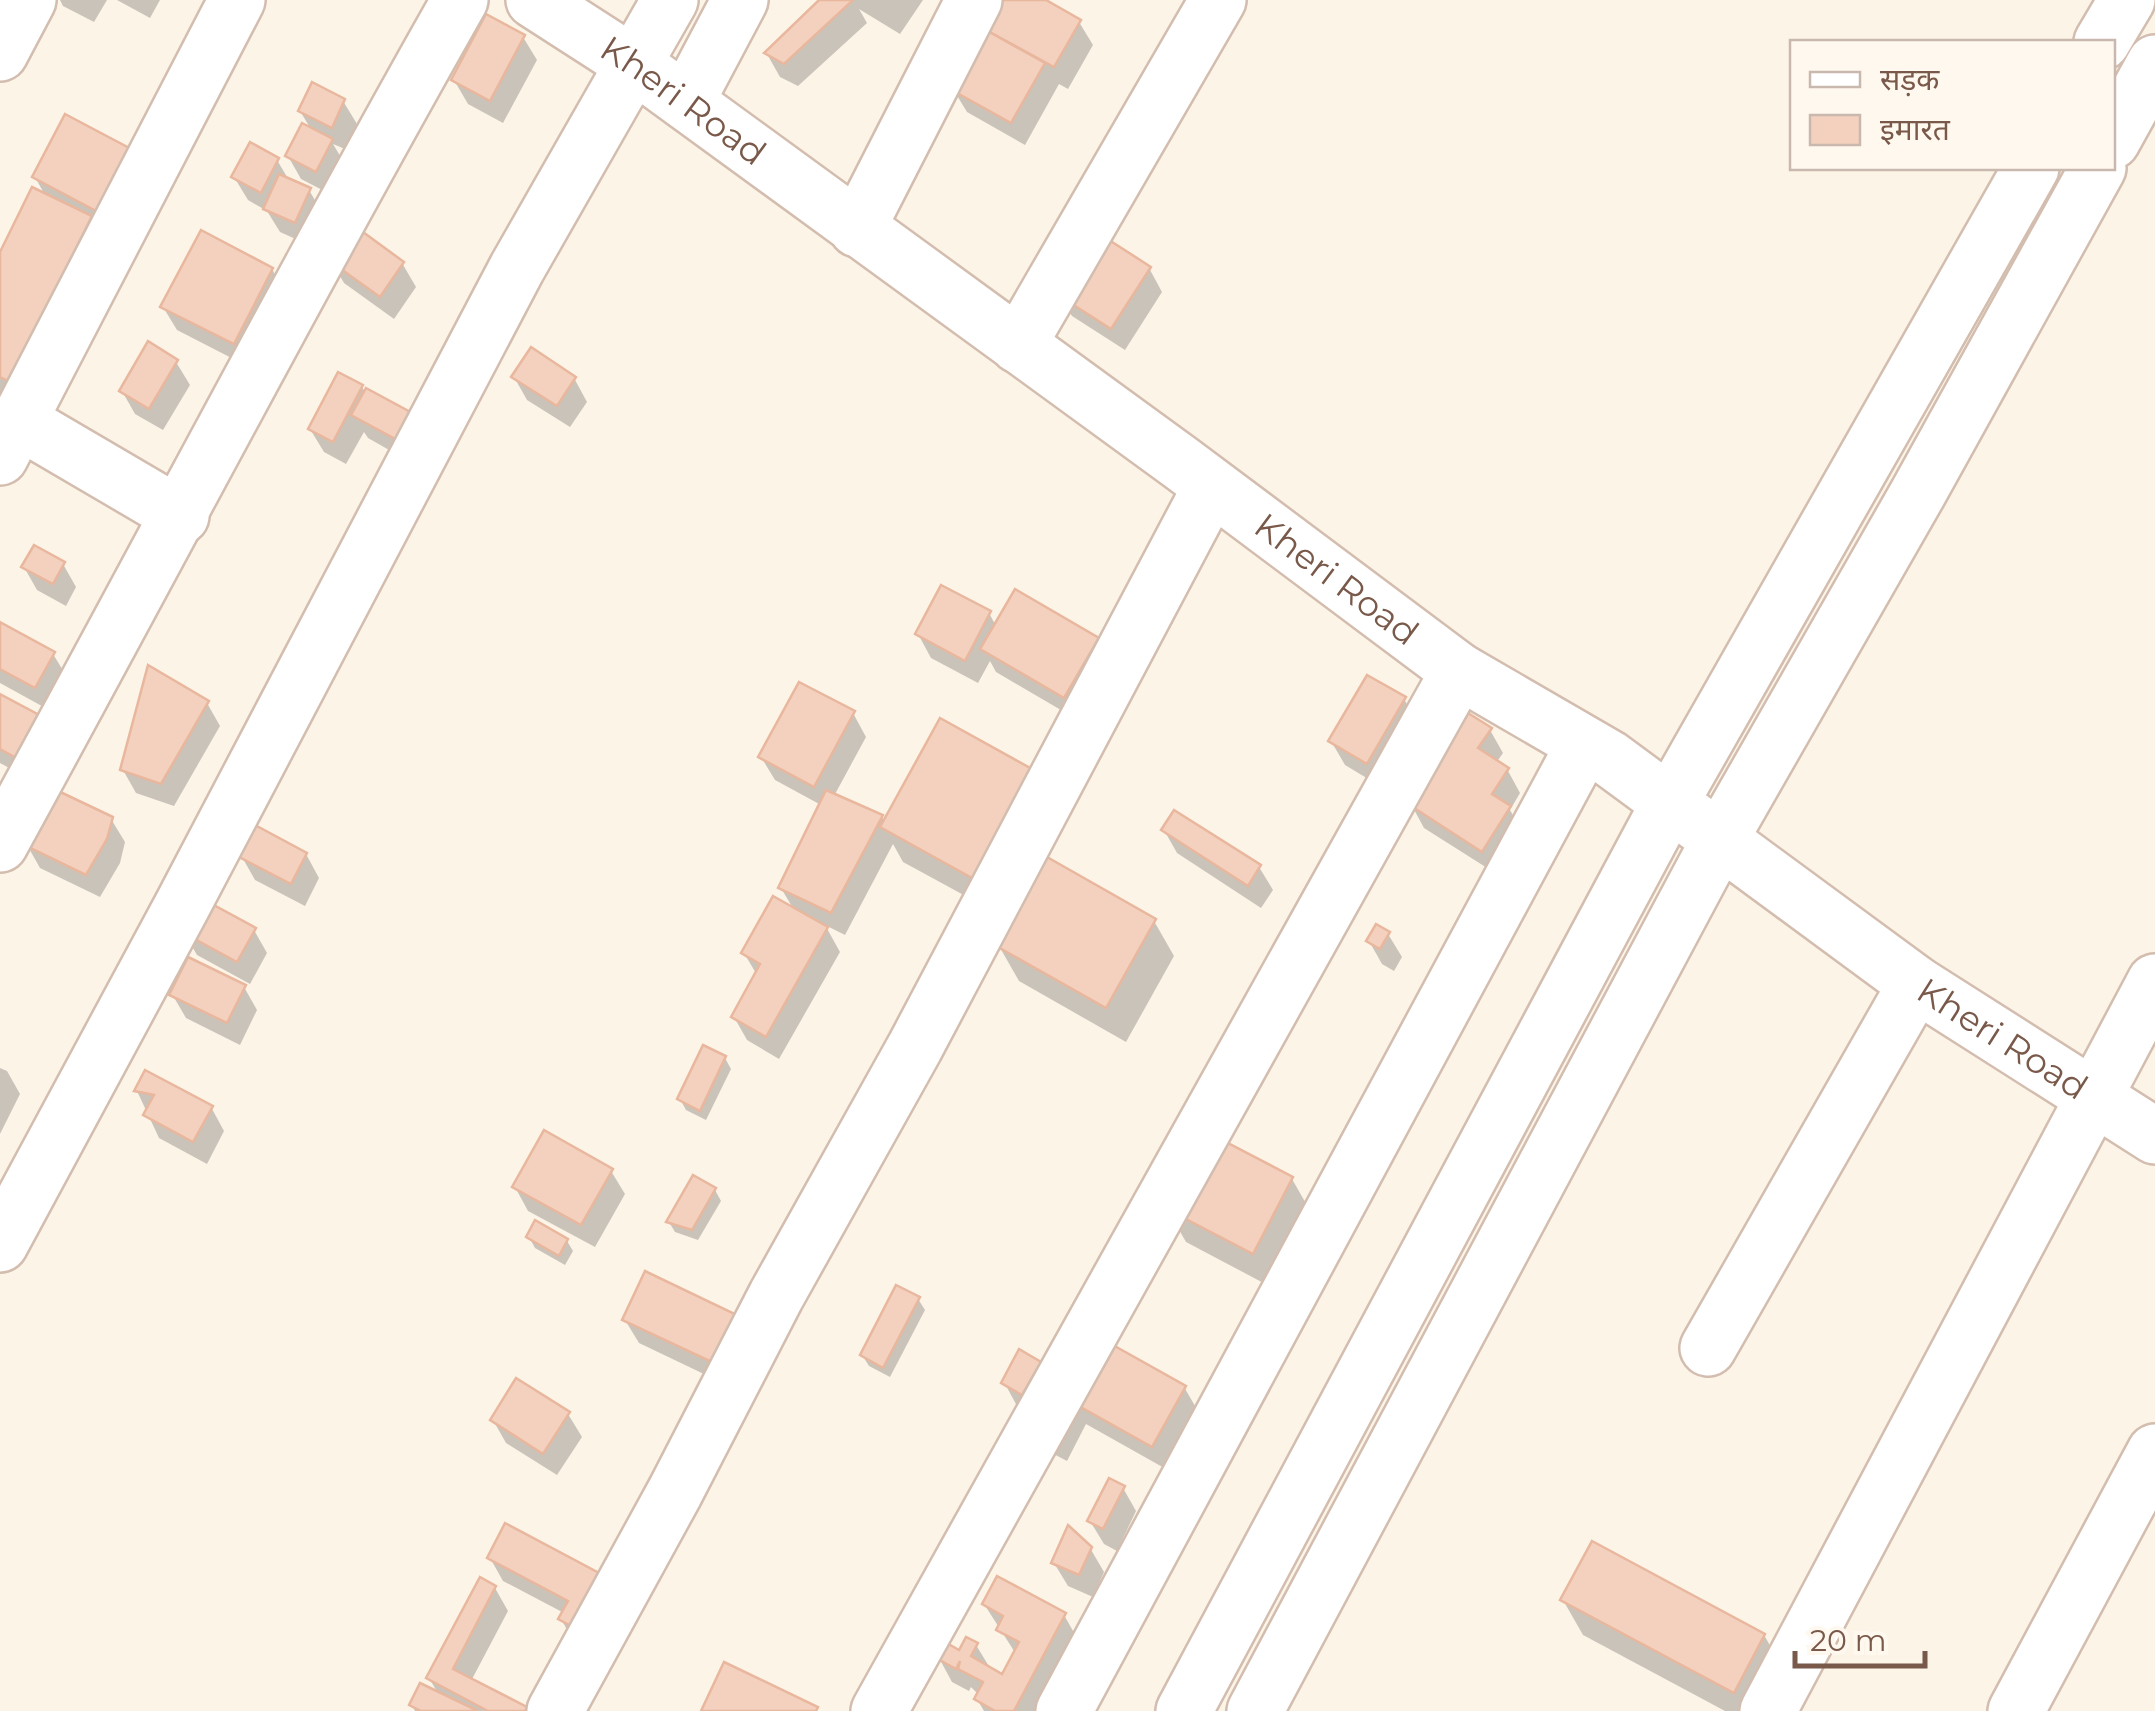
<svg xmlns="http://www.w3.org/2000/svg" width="2155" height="1711" font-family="Montserrat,'Noto Sans Devanagari',sans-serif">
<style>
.shadow{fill:#0003}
.building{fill:#f4d1be;stroke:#e8b79d;stroke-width:2.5}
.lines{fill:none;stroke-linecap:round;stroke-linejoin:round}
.minor-casing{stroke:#d3bdaf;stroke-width:60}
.minor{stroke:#fff;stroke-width:55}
.labels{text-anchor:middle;stroke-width:10;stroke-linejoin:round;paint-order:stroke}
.street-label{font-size:35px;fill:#79594a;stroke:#fff8ef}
</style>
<rect width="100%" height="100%" fill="#fdf4e8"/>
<g class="shadow">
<path d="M 60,0 L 107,0 L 94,22 L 63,6 Z"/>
<path d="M 117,0 L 160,0 L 150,18 Z"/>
<path d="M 823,0 L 923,0 L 900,34 L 859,9 L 867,23 L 798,86 L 780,77 L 767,54 Z"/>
<path d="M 1041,0 L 1079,22 L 1093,45 L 1068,89 L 1059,84 L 1025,145 L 967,112 L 953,89 L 985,33 Z"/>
<path d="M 523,37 L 537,60 L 503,123 L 468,104 L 454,80 Z"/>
<path d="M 343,101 L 357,124 L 345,149 L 333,144 L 345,164 L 330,194 L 301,179 L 288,156 L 312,131 L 300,111 Z"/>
<path d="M 132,152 L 0,400 L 0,258 L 46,197 L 35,177 Z"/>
<path d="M 277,160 L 290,182 L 309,190 L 323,214 L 309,245 L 280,232 L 267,211 L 248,200 L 234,177 Z"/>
<path d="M 330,259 L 402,263 L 416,287 L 394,319 L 344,283 Z"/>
<path d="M 1149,268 L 1162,292 L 1125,350 L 1072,316 L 1058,293 Z"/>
<path d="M 272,269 L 285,293 L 247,366 L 177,330 L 163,307 Z"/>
<path d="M 176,362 L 190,385 L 163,430 L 135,414 L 122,391 Z"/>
<path d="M 514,377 L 574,378 L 587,402 L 570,427 L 527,400 Z"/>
<path d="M 362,387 L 366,394 L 412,463 L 368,438 L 364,432 L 346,464 L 324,452 L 310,429 Z"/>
<path d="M 63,564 L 76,587 L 66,606 L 37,590 L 24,567 Z"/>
<path d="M 989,613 L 996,626 L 1097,640 L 1111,664 L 1078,720 L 996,672 L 990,661 L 978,683 L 931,658 L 918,634 Z"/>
<path d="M 0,625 L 53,654 L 67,677 L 49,710 L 0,683 Z"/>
<path d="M 0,696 L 33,781 L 0,763 Z"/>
<path d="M 1404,699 L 1417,722 L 1380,786 L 1345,765 L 1331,741 Z"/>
<path d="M 207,703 L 220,726 L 174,806 L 136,793 L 123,770 Z"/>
<path d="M 853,713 L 866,737 L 834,796 L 882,817 L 885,822 L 1031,771 L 993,911 L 903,862 L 893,844 L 845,935 L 825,925 L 840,952 L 779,1059 L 747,1040 L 734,1017 L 757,975 L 744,953 L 794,910 L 781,888 L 821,805 L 775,780 L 761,757 Z"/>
<path d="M 1490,730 L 1503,753 L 1496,763 L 1507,769 L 1520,793 L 1510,810 L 1522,831 L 1495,873 L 1424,828 L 1411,804 Z"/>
<path d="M 111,819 L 125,842 L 120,863 L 100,897 L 40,868 L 27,845 Z"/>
<path d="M 1164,830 L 1259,867 L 1273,890 L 1261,908 L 1177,853 Z"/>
<path d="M 306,854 L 319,878 L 305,906 L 255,880 L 242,857 Z"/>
<path d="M 1154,921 L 1174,956 L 1126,1042 L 1019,981 L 999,946 Z"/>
<path d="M 254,930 L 267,953 L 250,984 L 197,955 L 183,931 Z"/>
<path d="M 1388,934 L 1402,957 L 1394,971 L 1382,964 L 1369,941 Z"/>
<path d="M 244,987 L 257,1010 L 240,1045 L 186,1018 L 172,994 Z"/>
<path d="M 725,1058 L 731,1069 L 706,1120 L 686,1110 L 680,1099 Z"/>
<path d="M 0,1068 L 7,1071 L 20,1094 L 0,1134 Z"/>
<path d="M 137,1091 L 211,1107 L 224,1131 L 207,1164 L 159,1138 Z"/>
<path d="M 611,1171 L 625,1194 L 595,1247 L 528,1211 L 515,1187 Z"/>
<path d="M 1292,1179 L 1312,1214 L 1273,1288 L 1186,1242 L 1166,1207 Z"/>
<path d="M 715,1190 L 721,1201 L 698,1240 L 675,1232 L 669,1222 Z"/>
<path d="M 529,1237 L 567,1241 L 573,1251 L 565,1265 L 535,1248 Z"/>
<path d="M 918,1299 L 925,1310 L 890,1377 L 869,1366 L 862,1355 Z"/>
<path d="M 737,1318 L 729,1386 L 639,1343 L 625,1320 Z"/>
<path d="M 1039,1363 L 1052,1387 L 1036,1416 L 1017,1406 L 1004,1382 Z"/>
<path d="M 1184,1387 L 1198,1411 L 1166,1469 L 1086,1424 L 1067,1461 L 1046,1450 L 1060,1401 Z"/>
<path d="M 568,1414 L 582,1437 L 557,1475 L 506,1443 L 493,1420 Z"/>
<path d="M 1123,1488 L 1136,1511 L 1117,1551 L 1104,1544 L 1090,1521 Z"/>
<path d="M 1090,1548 L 1104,1572 L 1093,1597 L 1068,1586 L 1054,1563 Z"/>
<path d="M 490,1558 L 599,1576 L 574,1642 L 561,1619 L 564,1613 L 503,1581 Z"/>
<path d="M 495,1588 L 508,1611 L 471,1681 L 526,1711 L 415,1711 L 412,1705 L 439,1695 L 429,1678 Z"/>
<path d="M 1563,1600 L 1764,1635 L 1784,1670 L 1762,1711 L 1725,1711 L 1583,1635 Z"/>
<path d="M 984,1604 L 1064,1615 L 1077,1638 L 1039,1711 L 984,1711 L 977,1699 L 979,1695 L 971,1687 L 969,1691 L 952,1682 L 939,1658 L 976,1645 L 990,1668 L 1003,1677 L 1016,1654 Z"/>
</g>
<g class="building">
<path d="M 819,0 L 853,0 L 784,64 L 764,53 Z"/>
<path d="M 988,0 L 1046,0 L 1081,20 L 1054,67 L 984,29 Z"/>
<path d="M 486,14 L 525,35 L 490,101 L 451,80 Z"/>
<path d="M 984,29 L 1045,63 L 1011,123 L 950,89 Z"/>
<path d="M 312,82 L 345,99 L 332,128 L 298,111 Z"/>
<path d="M 65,114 L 133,150 L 100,213 L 32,177 Z"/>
<path d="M 302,123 L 333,139 L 316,172 L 285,156 Z"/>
<path d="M 250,142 L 279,158 L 261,193 L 231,177 Z"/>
<path d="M 279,174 L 311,188 L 295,223 L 263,209 Z"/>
<path d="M 32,187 L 92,216 L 10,382 L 0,377 L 0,252 Z"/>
<path d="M 352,224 L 404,262 L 380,297 L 327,259 Z"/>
<path d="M 201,230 L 273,268 L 234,344 L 160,307 Z"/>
<path d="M 1095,231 L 1151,267 L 1111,329 L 1055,293 Z"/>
<path d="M 148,341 L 178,360 L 149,409 L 119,391 Z"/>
<path d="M 531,347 L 576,377 L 557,406 L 511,377 Z"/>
<path d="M 338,372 L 363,385 L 333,442 L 308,429 Z"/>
<path d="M 366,388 L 414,414 L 399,441 L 351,415 Z"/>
<path d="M 34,545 L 65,562 L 53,584 L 21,567 Z"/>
<path d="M 941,585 L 991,611 L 965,661 L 915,634 Z"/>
<path d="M 1015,589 L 1099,638 L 1064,698 L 980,649 Z"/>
<path d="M 0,622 L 55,652 L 35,688 L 0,669 Z"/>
<path d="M 148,665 L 209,701 L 161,784 L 120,770 Z"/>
<path d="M 1367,675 L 1406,697 L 1367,764 L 1328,741 Z"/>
<path d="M 799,682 L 855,711 L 814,787 L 758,757 Z"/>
<path d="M 0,694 L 43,717 L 20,760 L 0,749 Z"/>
<path d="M 1468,713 L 1492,728 L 1478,748 L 1509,768 L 1492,794 L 1511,806 L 1482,852 L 1408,804 Z"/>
<path d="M 940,718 L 1032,769 L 972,878 L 880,827 Z"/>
<path d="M 54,789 L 113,817 L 107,839 L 86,875 L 24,845 Z"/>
<path d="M 826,790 L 883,815 L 831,913 L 778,888 Z"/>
<path d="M 1174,810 L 1261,865 L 1248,886 L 1161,830 Z"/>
<path d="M 255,825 L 307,853 L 291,884 L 239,857 Z"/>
<path d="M 1047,857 L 1156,919 L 1106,1008 L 996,946 Z"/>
<path d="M 773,896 L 828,927 L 766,1037 L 731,1017 L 760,964 L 741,953 Z"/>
<path d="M 199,897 L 256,928 L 237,962 L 180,931 Z"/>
<path d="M 1376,924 L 1390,932 L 1380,949 L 1366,941 Z"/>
<path d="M 188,957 L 246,985 L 227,1023 L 169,995 Z"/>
<path d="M 703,1045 L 726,1056 L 700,1111 L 677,1099 Z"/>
<path d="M 145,1070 L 213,1106 L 193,1142 L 143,1115 L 154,1095 L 134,1091 Z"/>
<path d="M 544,1130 L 613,1169 L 581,1225 L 512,1187 Z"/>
<path d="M 1203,1130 L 1293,1177 L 1253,1254 L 1163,1207 Z"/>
<path d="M 693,1175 L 716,1188 L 692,1230 L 666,1222 Z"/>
<path d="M 535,1220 L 568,1239 L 559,1256 L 526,1237 Z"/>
<path d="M 645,1271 L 739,1316 L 716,1364 L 622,1320 Z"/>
<path d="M 896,1285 L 920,1297 L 883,1368 L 860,1355 Z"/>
<path d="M 1095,1335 L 1186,1386 L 1152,1447 L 1061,1396 Z"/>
<path d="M 1019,1349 L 1041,1362 L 1022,1395 L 1001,1383 Z"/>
<path d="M 516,1378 L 570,1412 L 543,1454 L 490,1420 Z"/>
<path d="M 1109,1478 L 1125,1486 L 1103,1529 L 1087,1521 Z"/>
<path d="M 505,1523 L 601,1574 L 573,1627 L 558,1619 L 568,1601 L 487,1558 Z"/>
<path d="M 1068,1525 L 1092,1547 L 1079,1575 L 1051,1563 Z"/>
<path d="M 1592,1541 L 1765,1634 L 1734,1693 L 1560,1600 Z"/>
<path d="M 997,1576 L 1066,1613 L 1014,1711 L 995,1711 L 974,1699 L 983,1682 L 958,1669 L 960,1661 L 956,1669 L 936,1658 L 945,1642 L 959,1650 L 966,1637 L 978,1643 L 971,1656 L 1002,1674 L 1019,1642 L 996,1630 L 1003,1616 L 982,1604 Z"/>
<path d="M 480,1577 L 496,1586 L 453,1669 L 527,1707 L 525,1711 L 488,1711 L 426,1678 Z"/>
<path d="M 724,1662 L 818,1707 L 816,1711 L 701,1711 Z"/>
<path d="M 420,1683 L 478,1711 L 421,1711 L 409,1705 Z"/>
</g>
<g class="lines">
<defs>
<g id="minor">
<path id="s1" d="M 534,0 L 635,65 L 1181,463 L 1459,671 L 1609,758 L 1916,984 L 2155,1136"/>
<path d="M 2102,42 L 2127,0"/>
<path d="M 0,53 L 28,0"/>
<path d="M 686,102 L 740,0"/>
<path d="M 2112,141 L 2155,63"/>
<path d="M 857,229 L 974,0"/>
<path d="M 1018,345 L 1218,0"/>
<path d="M 19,421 L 181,516"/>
<path d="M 0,457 L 237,0"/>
<path d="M 0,844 C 154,563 302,279 460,0"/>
<path d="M 0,1244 L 182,906 L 517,268 L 670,0"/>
<path d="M 1708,1348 L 1916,984"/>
<path d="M 555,1711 L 675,1492 L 776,1296 L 915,1047 L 1211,487"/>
<path d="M 879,1711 L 1459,671"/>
<path d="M 1064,1711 L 1584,745"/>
<path d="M 1184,1711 L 1658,824 L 2031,168"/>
<path d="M 1255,1711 L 1720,839 L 1918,493 L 2098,168"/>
<path d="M 1768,1711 L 2155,982"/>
<path d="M 2016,1711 L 2155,1452"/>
</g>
</defs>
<use href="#minor" class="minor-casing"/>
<use href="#minor" class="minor"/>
</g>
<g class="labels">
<g class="street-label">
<text dy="12" stroke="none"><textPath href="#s1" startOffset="180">Kheri Road</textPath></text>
<text dy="12" stroke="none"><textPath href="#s1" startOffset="990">Kheri Road</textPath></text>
<text dy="12" stroke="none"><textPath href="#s1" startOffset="1800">Kheri Road</textPath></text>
</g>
</g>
<rect x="1790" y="40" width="325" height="130" fill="#fff8ef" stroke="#c9b8ad" stroke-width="2.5"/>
<rect x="1810" y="72" width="50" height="15" fill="#ffffff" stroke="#c9b8ad" stroke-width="2.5"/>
<text x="1880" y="90" font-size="30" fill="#79594a">सड़क</text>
<rect x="1810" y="115" width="50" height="30" fill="#f4d1be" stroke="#c9b8ad" stroke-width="2.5"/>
<text x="1880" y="140" font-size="30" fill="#79594a">इमारत</text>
<path d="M1795 1651v15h130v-15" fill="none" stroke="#79594a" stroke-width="5"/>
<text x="1810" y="1651" font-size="30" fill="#79594a" stroke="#fff8ef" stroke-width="8" paint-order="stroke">20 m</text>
</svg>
